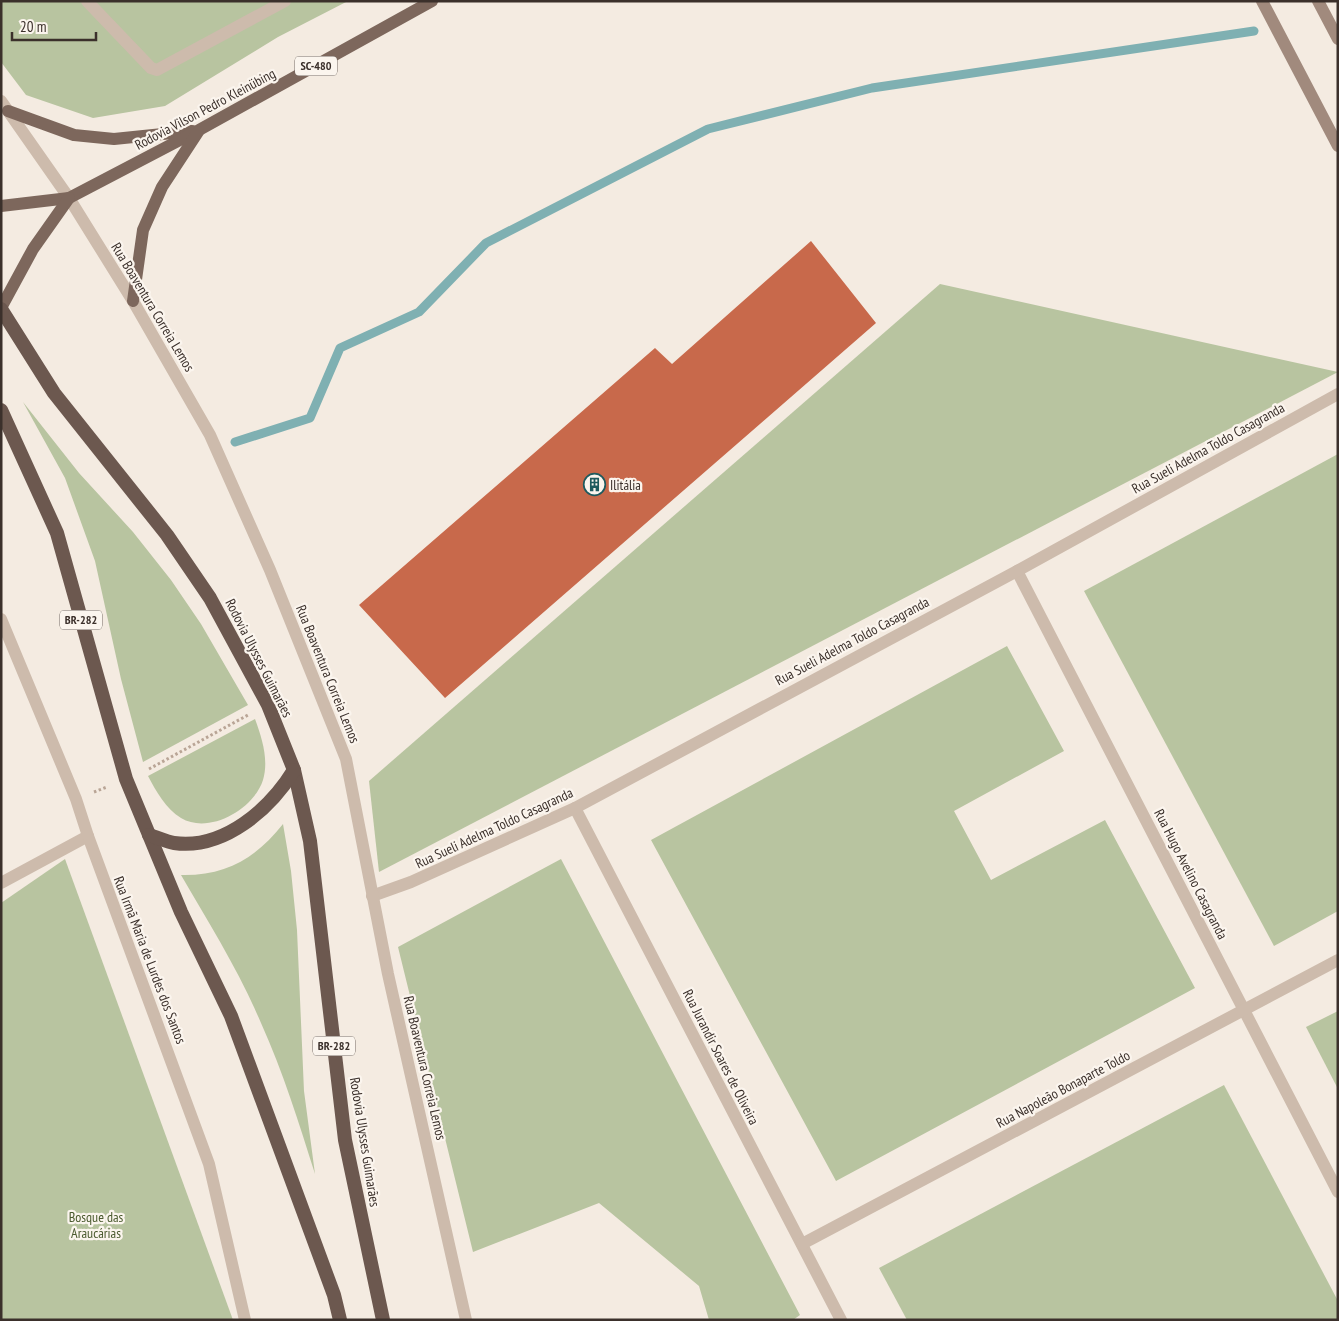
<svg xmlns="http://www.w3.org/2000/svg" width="1339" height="1321" font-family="'PT Sans Narrow',sans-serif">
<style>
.green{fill:#b8c4a0}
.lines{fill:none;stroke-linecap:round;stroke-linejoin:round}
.stream{stroke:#7fb0b2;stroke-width:9}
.building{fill:#c8694b}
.path{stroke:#b9a596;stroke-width:3;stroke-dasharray:2.5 2.5;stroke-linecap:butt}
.service{stroke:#cdbbac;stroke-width:12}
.minor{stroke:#cdbbac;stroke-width:12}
.tertiary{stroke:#cdbbac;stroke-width:12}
.secondary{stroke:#a18a7d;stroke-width:12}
.primary{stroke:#7d675c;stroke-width:12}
.trunk{stroke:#6c584f;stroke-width:14}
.labels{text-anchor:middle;stroke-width:4.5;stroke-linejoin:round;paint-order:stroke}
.shield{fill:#fbf5ee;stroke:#756b66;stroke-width:1}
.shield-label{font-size:12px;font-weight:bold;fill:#3b302b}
.street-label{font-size:14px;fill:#3b302b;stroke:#fbf5ee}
.poi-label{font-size:14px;fill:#3b302b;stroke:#fbf5ee;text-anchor:start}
.park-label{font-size:14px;fill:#4a5a2e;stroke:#fbf5ee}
</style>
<rect width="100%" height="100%" fill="#f4ebe1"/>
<g class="green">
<path d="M 1,1 L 348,1 L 278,37 L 165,106 L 93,118 L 26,95 L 1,62 Z"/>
<path d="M 940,284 L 1338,372 L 379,872 L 369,781 Z"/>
<path d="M 23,402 L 79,473 L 133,532 L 171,580 L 201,624 L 248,705 L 143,762 L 121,679 L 95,561 L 65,478 Z"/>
<path d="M 1338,454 L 1338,911 L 1274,946 L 1084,591 Z"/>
<path d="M 1007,646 L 1064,751 L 954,811 L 991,880 L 1105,820 L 1195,988 L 836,1181 L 651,840 Z"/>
<path d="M 255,719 C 262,738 269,760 263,780 C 254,809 209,835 181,818 C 166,809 156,791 148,776 Z"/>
<path d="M 283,824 L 291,871 L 297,930 L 304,1091 L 315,1174 C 299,1123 283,1072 261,1023 C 239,971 209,923 181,875 C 226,876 256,858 283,824 Z"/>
<path d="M 65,859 L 233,1320 L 1,1320 L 1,903 Z"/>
<path d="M 561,859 L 800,1315 L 793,1320 L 709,1320 L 699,1286 L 599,1203 L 473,1252 L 398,947 Z"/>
<path d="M 1338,1011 L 1338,1089 L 1306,1027 Z"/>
<path d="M 1224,1085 L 1338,1301 L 1338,1320 L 907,1320 L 879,1268 Z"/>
</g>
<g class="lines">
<path class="stream" d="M 235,442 L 310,418 L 340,348 L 419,312 L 486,243 L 708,129 L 872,88 L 1254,31"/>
</g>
<path class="building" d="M 811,241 L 876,323 L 445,698 L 359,605 L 655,348 L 672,364 Z"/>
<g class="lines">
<g class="path">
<path d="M 149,769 L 248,715"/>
<path d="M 94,792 L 107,787"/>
</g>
<g class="service">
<path d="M 87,1 L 151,68 L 157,70 L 285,1"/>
<path d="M 1,883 L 88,836"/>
</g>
<g class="minor">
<path d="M 1,101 L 69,198"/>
<path d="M 1017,571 L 1338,1192"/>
<path d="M 575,808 L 841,1320"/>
<path d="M 372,896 L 411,882 L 575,808 L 1017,571 L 1338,394"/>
<path d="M 802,1244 L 1338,960"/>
</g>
<g class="tertiary">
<path d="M 69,198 L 133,301 L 210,435 L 270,570 L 346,759 L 388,974 L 466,1320"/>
<path d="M 1,619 L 76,799 L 88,836 L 209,1164 L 245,1320"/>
</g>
<g class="secondary">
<path d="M 1262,1 L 1338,146"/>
<path d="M 1318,1 L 1338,39"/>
</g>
<g class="primary">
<path d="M 8,111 L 74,135 L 114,139 L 192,131"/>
<path d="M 1,206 L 69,198 L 199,130 L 432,1"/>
<path d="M 133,301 L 143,230 L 162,187 L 198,132"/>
<path d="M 1,308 L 33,249 L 69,198"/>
</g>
<g class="trunk">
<path d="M 1,309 L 54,393 L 167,535 L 210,598 L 268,705 L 294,770 L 310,841 L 345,1140 L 383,1320"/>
<path d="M 1,410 L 57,533 L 126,779 L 181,912 L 231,1016 L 334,1295 L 340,1320"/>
<path d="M 149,835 C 157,837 166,842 174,843 C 224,850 270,809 294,770"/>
</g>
</g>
<defs>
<symbol id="building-ring" viewBox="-11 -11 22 22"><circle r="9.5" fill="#fbf5ee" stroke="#1f5a5e" stroke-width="1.5"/><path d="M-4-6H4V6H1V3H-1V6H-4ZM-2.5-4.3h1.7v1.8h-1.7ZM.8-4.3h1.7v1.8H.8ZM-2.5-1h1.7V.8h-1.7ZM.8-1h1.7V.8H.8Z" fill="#1f5a5e"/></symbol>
</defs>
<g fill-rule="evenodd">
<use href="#building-ring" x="582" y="472" width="25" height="25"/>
</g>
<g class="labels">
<g class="shield">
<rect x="295" y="56.5" width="42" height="19" rx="4"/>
<rect x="60" y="610.5" width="42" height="19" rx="4"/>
<rect x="313" y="1036.5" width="42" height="19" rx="4"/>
</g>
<g class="shield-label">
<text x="316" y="70">SC-480</text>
<text x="81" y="624">BR-282</text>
<text x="334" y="1050">BR-282</text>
</g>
<g class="street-label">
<text transform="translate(205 109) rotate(-28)" y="5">Rodovia Vilson Pedro Kleinübing</text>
<text transform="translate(153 307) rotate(59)" y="5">Rua Boaventura Correia Lemos</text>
<text transform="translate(1208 448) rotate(-29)" y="5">Rua Sueli Adelma Toldo Casagranda</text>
<text transform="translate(852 641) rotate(-28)" y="5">Rua Sueli Adelma Toldo Casagranda</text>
<text transform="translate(259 658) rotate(63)" y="5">Rodovia Ulysses Guimarães</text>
<text transform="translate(328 674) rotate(68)" y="5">Rua Boaventura Correia Lemos</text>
<text transform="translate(494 828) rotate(-25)" y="5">Rua Sueli Adelma Toldo Casagranda</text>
<text transform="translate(1191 874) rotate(63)" y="5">Rua Hugo Avelino Casagranda</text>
<text transform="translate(150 960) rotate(69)" y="5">Rua Irmã Maria de Lurdes dos Santos</text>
<text transform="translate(721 1057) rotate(63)" y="5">Rua Jurandir Soares de Oliveira</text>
<text transform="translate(425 1068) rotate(77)" y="5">Rua Boaventura Correia Lemos</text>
<text transform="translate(1063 1089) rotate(-28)" y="5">Rua Napoleão Bonaparte Toldo</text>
<text transform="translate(365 1142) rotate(81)" y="5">Rodovia Ulysses Guimarães</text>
</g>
<g class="poi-label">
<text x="610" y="490">Ilitália</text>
</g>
<g class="park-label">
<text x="96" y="1222">Bosque das<tspan x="96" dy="16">Araucárias</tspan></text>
</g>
</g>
<rect width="1339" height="1321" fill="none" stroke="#3b302b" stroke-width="5"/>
<path d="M12 32v8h84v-8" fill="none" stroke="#3b302b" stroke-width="2.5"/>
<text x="20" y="32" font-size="15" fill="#3b302b" stroke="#fbf5ee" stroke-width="4" paint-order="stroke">20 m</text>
</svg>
